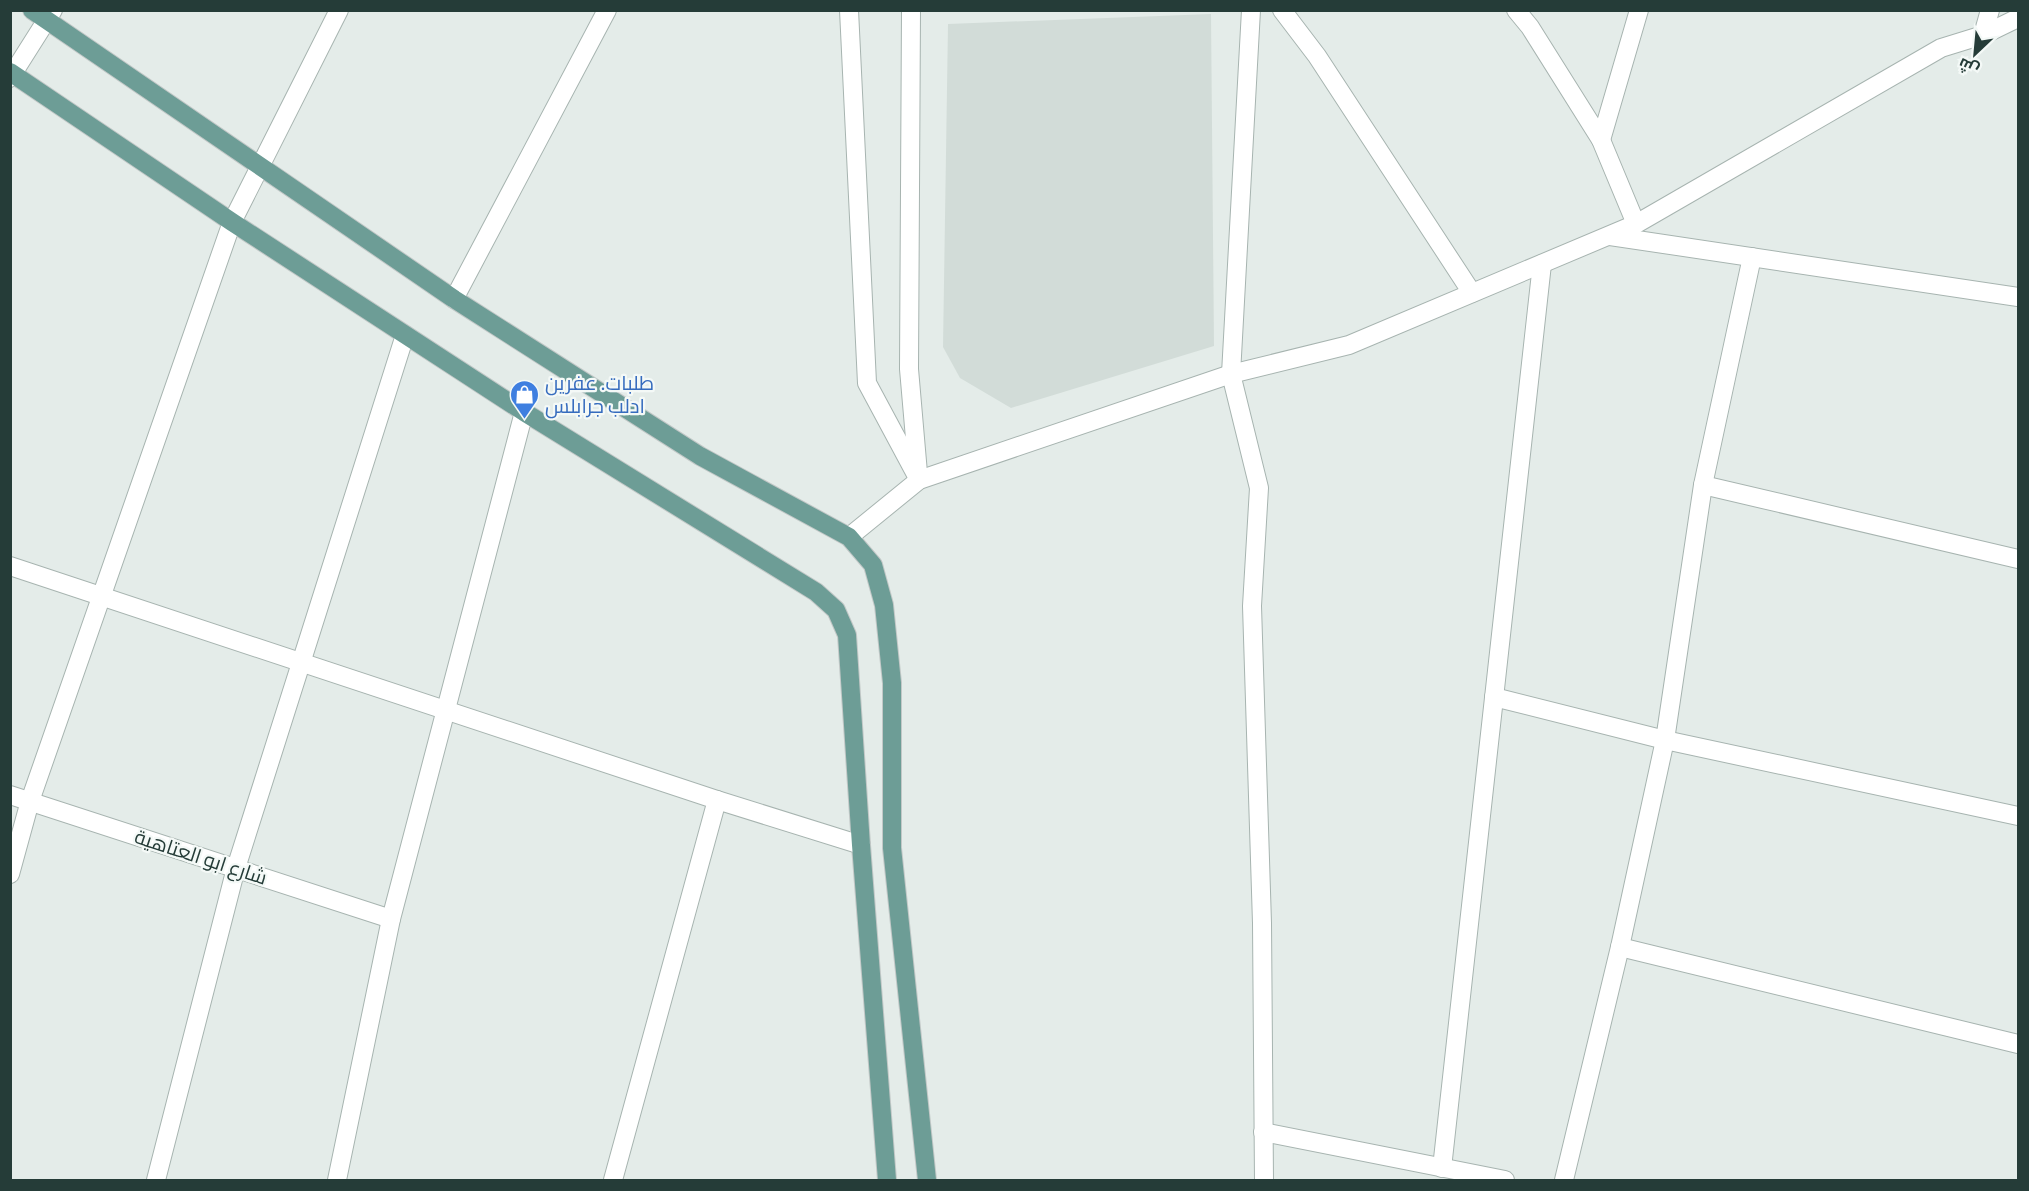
<svg xmlns="http://www.w3.org/2000/svg" width="2029" height="1191" font-family="'Source Sans 3',Cairo,sans-serif">
<style>
.built{fill:#d2dcd8}
.lines{fill:none;stroke-linecap:round;stroke-linejoin:round}
.minor-casing{stroke:#a7b4b0;stroke-width:20}
.major-casing{stroke:#c2c8c7;stroke-width:20}
.minor{stroke:#fff;stroke-width:18}
.major{stroke:#6d9d96;stroke-width:18}
.labels{text-anchor:middle;stroke-width:4.5;stroke-linejoin:round;paint-order:stroke}
.shop-label{font-size:20px;fill:#366cbe;stroke:#f4f9f7;text-anchor:start}
.street-label{font-size:20px;fill:#253c38;stroke:#f4f9f7}
</style>
<rect width="100%" height="100%" fill="#e4ece9"/>
<path class="built" d="M 1211,14 L 1214,346 L 1011,408 L 960,378 L 943,347 L 948,24 Z"/>
<g class="lines">
<defs>
<g id="minor">
<path d="M 849,10 L 867,383 L 919,480"/>
<path d="M 911,10 L 909,369 L 918,473"/>
<path d="M 1251,10 L 1231,374 L 1259,488 L 1252,606 L 1262,923 L 1264,1180"/>
<path d="M 1282,10 L 1317,56 L 1472,293"/>
<path d="M 1516,10 L 1530,27 L 1601,140 L 1636,224"/>
<path d="M 1983,35 L 1990,10"/>
<path d="M 10,78 L 53,10"/>
<path d="M 1601,140 L 1639,10"/>
<path d="M 1610,236 L 2018,297"/>
<path d="M 454,299 L 607,10"/>
<path d="M 1703,485 L 2018,559"/>
<path d="M 849,537 L 919,480 L 1231,374 L 1349,345 L 1636,224 L 1941,48 L 1983,35 L 2018,18"/>
<path d="M 10,566 L 717,800 L 861,845"/>
<path d="M 1494,697 L 1665,740 L 2018,816"/>
<path d="M 10,795 L 391,919"/>
<path d="M 10,874 L 30,801 L 232,222 L 339,10"/>
<path d="M 1620,947 L 2018,1044"/>
<path d="M 1263,1132 L 1505,1180"/>
<path d="M 1442,1168 L 1542,264"/>
<path d="M 156,1180 L 236,868 L 405,335"/>
<path d="M 337,1180 L 391,919 L 524,412"/>
<path d="M 613,1180 L 717,800"/>
<path d="M 1564,1180 L 1620,947 L 1665,740 L 1703,485 L 1752,257"/>
</g>
<g id="major">
<path d="M 32,10 L 454,299 L 700,456 L 849,537 L 873,565 L 884,605 L 892,683 L 892,848 L 927,1180"/>
<path d="M 10,72 L 232,222 L 524,412 L 816,592 L 836,610 L 847,635 L 861,845 L 887,1180"/>
</g>
</defs>
<use href="#minor" class="minor-casing"/>
<use href="#major" class="major-casing"/>
<use href="#minor" class="minor"/>
<use href="#major" class="major"/>
</g>
<defs>
<symbol id="shop-pin" viewBox="-11 -11 22 30"><path d="M0 17L-7.5 6A9.5 9.5 0 1 1 7.5 6Z" fill="#3f7fe0" stroke="#f4f9f7"/><path d="M-5-2.5h2.3a2.7 3.5 0 0 1 5.4 0H5L5.5 6h-11ZM-1.5-2.5h3a1.5 2.3 0 0 0-3 0Z" fill="#fff"/></symbol>
</defs>
<g fill-rule="evenodd">
<use href="#shop-pin" x="508" y="378" width="33" height="45"/>
</g>
<g class="labels">
<g class="shop-label">
<text x="545" y="390">طلبات. عفرين<tspan x="545" dy="23">ادلب جرابلس</tspan></text>
</g>
<g class="street-label">
<text transform="translate(201 857) rotate(18)" y="7">شارع ابو العتاهية</text>
</g>
</g>
<rect width="2029" height="1191" fill="none" stroke="#253c38" stroke-width="24"/>
<g transform="translate(1975 54) rotate(206)" stroke="#f4f9f7" stroke-width="4.5" paint-order="stroke">
<path d="M0-4.5L10 22L0 15L-10 22Z" fill="#253c38"/>
<text y="-9" font-size="16" font-weight="bold" text-anchor="middle" fill="#253c38">ش</text>
</g>
</svg>
